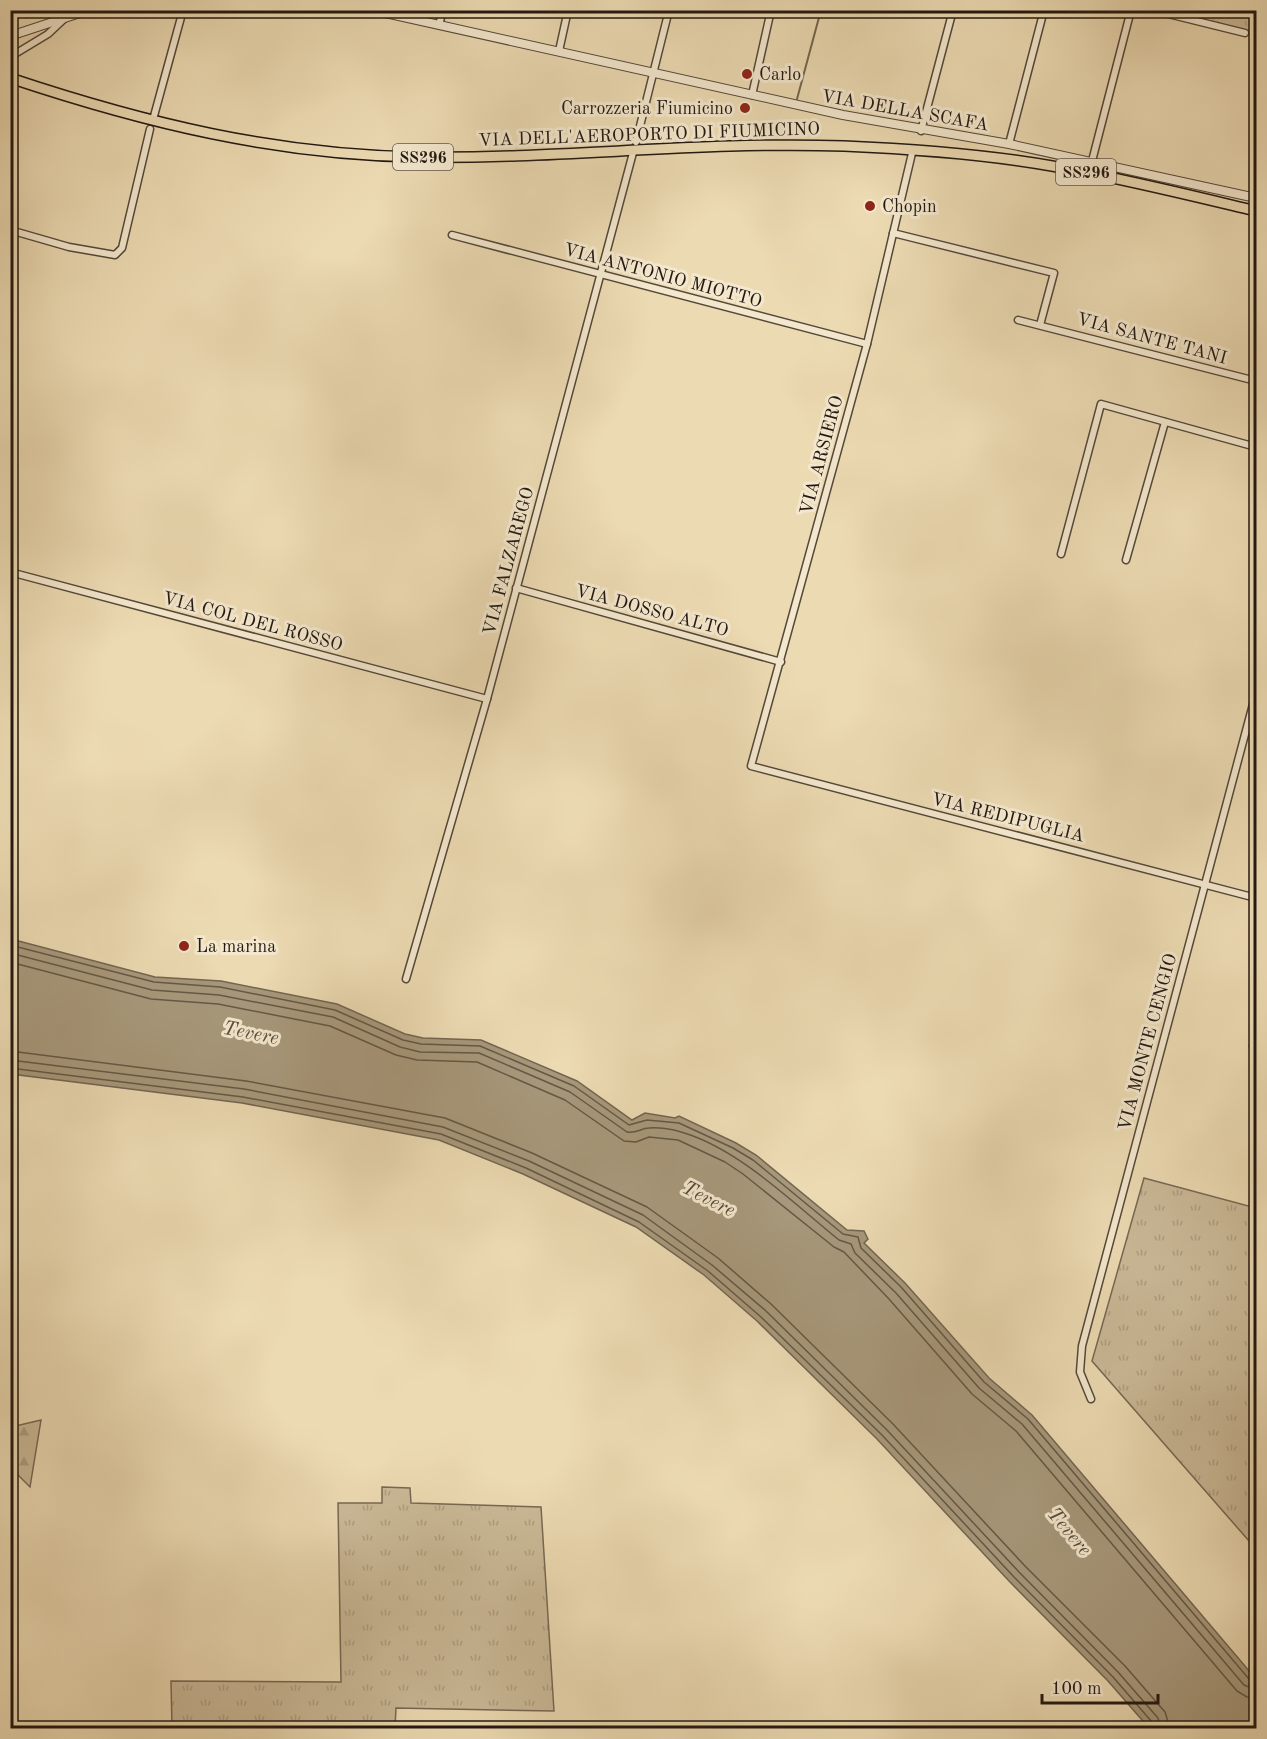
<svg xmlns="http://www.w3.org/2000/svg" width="1267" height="1739" font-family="'Old Standard TT',serif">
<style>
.grass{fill:url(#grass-tufts);stroke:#766854;stroke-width:1.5}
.forest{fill:url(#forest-firs);stroke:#766854;stroke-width:1.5}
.water{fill:#a7987b;stroke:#726551;stroke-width:1.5}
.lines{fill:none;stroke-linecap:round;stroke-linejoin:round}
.shore{stroke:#645846;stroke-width:1.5}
.stream{stroke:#726551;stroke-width:2}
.minor-casing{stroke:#544839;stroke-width:9}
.tertiary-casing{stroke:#544839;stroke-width:10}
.primary-casing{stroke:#221811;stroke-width:12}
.minor{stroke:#f3e7cd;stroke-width:6}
.tertiary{stroke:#f3e7cd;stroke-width:8}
.primary{stroke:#ecdab2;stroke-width:9}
.poi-dot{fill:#8f2418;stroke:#f3e7cd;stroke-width:2}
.labels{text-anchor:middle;stroke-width:6;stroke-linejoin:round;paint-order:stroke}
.shield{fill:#f3e7cd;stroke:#615649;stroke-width:1.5}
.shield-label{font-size:16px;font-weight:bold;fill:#221811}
.poi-label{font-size:18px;fill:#221811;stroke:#f3e7cd;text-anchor:start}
.street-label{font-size:18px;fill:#221811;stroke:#f3e7cd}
.water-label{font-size:20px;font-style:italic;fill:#574b3b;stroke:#f3e7cd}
</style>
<defs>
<pattern id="grass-tufts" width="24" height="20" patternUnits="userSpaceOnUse" patternTransform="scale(1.5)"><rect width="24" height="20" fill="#cab997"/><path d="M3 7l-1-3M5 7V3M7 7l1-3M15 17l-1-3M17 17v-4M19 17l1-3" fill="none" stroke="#ad9e81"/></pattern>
<pattern id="forest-firs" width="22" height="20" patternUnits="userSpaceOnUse" patternTransform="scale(1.5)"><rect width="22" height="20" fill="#cab997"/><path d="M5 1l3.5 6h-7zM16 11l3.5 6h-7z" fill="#ad9e81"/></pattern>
</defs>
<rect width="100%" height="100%" fill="#ecdab2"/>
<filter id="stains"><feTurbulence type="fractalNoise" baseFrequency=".00333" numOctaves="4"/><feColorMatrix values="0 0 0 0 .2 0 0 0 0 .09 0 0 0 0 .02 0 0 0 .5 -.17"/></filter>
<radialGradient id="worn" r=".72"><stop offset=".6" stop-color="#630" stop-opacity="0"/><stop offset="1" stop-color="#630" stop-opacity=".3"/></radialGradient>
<g class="grass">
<path d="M 1174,10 L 1256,11 L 1256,33 L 1174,12 Z"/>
<path d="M 1144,1178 L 1256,1208 L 1256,1549 L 1092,1361 Z"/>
<path d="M 382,1487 L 410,1488 L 411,1503 L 541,1507 L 554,1711 L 396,1708 L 395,1728 L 172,1728 L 171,1681 L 341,1682 L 338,1503 L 382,1503 Z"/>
</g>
<path class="forest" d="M 41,1420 L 30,1487 L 11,1468 L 11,1427 Z"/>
<path class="water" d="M 11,939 L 155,977 L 221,981 L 337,1004 L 405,1034 L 423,1038 L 481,1040 L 577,1081 L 632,1120 L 645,1113 L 675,1118 L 679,1116 L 736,1143 L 756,1155 L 847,1230 L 864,1231 L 868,1239 L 864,1243 L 905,1283 L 989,1378 L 1032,1415 L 1256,1679 L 1256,1728 L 1149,1728 L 1108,1681 L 1009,1581 L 877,1439 L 757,1321 L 704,1275 L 636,1227 L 523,1174 L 439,1140 L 242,1103 L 11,1074 Z"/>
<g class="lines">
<g class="shore">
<path d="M 10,945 L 154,982 L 220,987 L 335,1010 L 403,1040 L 421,1044 L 480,1046 L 574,1086 L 629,1125 L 647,1120 L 679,1123 L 733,1148 L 753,1160 L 843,1234 L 858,1237 L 861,1248 L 901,1287 L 984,1382 L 1028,1419 L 1249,1679 L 1256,1682"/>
<path d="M 10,953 L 152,990 L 219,995 L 333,1017 L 400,1047 L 420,1052 L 479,1053 L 570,1092 L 627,1132 C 636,1134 641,1128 649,1128 C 657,1127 673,1129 681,1132 C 738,1148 793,1203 839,1240 L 851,1244 L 855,1253 L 896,1293 L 979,1388 L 1022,1424 L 1244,1685 L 1256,1690"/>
<path d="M 10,962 L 151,999 L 218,1004 L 330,1026 L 396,1055 L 417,1060 L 477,1062 L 565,1100 L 624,1141 L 636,1142 L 649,1137 L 678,1140 L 725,1162 L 743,1174 L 834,1247 L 844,1252 L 889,1299 L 972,1394 L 1016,1431 L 1237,1691 L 1247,1697 L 1256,1699"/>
<path d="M 10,1051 L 246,1081 L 445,1118 L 532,1153 L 647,1207 L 718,1258 L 771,1304 L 893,1424 L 1025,1566 L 1125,1666 L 1165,1712 L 1170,1728"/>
<path d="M 10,1060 L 244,1089 L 443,1127 L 529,1161 L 643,1215 L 712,1265 L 766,1311 L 887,1430 L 1019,1572 L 1118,1672 L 1158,1718 L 1161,1728"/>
<path d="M 10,1068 L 243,1097 L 441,1134 L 526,1168 L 639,1222 L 708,1271 L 761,1317 L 882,1435 L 1014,1577 L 1113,1677 L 1152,1722 L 1153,1728"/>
</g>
<path class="stream" d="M 797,99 L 821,10"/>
<defs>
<g id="minor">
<path d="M 1152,10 L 1245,33"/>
<path d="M 439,25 L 443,10"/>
<path d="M 559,51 L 568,10"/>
<path d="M 10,57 L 48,34 L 64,19"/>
<path d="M 752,95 L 771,10"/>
<path d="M 154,116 L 183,10"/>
<path d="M 921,131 L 953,10"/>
<path d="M 636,142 L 669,10"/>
<path d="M 1009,144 L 1044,10"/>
<path d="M 913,149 L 867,344 L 751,766 L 1256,898"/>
<path d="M 1092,161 L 1131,10"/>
<path d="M 10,230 L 69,247 L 115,255 L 122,248 L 150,129"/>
<path d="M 893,233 L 1054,273 L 1040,325"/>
<path d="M 452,235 L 867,344"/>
<path d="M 1018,320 L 1256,381"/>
<path d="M 1061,554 L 1101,404 L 1256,447"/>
<path d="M 1126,560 L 1165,422"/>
<path d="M 10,572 L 487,699"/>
<path d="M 516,588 L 781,662"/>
<path d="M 406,979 L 487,699 L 634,149"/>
<path d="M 1253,1046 L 1256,1033"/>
<path d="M 1091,1399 L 1080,1372 L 1082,1346 L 1256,693"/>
</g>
<g id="tertiary">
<path d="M 372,10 L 843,115 L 1009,144 L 1256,198"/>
<path d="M 10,36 L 89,10"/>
</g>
<path id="primary" d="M 10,78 C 145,123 276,155 419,157 C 561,159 702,141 844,146 C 913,149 984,154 1052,166 C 1121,178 1189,195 1256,211"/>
</defs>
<use href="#minor" class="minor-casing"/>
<use href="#tertiary" class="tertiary-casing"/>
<use href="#primary" class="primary-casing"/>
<use href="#minor" class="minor"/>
<use href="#tertiary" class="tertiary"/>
<use href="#primary" class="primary"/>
</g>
<g class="poi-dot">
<circle cx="747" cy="74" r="6"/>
<circle cx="745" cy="108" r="6"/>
<circle cx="870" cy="206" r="6"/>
<circle cx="184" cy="946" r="6"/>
</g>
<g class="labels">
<g class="shield">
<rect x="393" y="144" width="60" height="26" rx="4.5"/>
<rect x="1056" y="159" width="60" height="26" rx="4.5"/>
</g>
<g class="shield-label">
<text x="423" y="163">SS296</text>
<text x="1086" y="178">SS296</text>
</g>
<g class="poi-label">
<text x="759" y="80">Carlo</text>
<text x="733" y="114" text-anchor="end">Carrozzeria Fiumicino</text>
<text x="882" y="212">Chopin</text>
<text x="196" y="952">La marina</text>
</g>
<g class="street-label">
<text transform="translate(905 110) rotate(10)" y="6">VIA DELLA SCAFA</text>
<text transform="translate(649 134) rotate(-2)" y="6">VIA DELL'AEROPORTO DI FIUMICINO</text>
<text transform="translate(663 275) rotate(15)" y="6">VIA ANTONIO MIOTTO</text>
<text transform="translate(1152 338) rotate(15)" y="6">VIA SANTE TANI</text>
<text transform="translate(821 455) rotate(-75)" y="6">VIA ARSIERO</text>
<text transform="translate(508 561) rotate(-75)" y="6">VIA FALZAREGO</text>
<text transform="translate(652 610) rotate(15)" y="6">VIA DOSSO ALTO</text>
<text transform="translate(253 621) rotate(15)" y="6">VIA COL DEL ROSSO</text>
<text transform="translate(1008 817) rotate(14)" y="6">VIA REDIPUGLIA</text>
<text transform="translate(1147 1042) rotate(-75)" y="6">VIA MONTE CENGIO</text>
</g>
<g class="water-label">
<text transform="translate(251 1032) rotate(11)" y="7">Tevere</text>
<text transform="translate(709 1198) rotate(27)" y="7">Tevere</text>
<text transform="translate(1070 1531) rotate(50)" y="7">Tevere</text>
</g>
</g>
<rect width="1267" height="1739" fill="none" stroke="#ecdab2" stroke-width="36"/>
<rect x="12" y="12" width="1243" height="1715" fill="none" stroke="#221811" stroke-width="3"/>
<rect x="18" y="18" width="1231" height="1703" fill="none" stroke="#221811" stroke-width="1.5"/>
<path d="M1042 1694v9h116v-9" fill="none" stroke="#221811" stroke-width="3"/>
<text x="1051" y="1694" font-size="18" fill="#221811" stroke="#f3e7cd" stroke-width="4.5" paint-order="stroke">100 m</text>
<rect width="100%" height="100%" filter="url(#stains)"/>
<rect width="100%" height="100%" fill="url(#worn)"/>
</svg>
